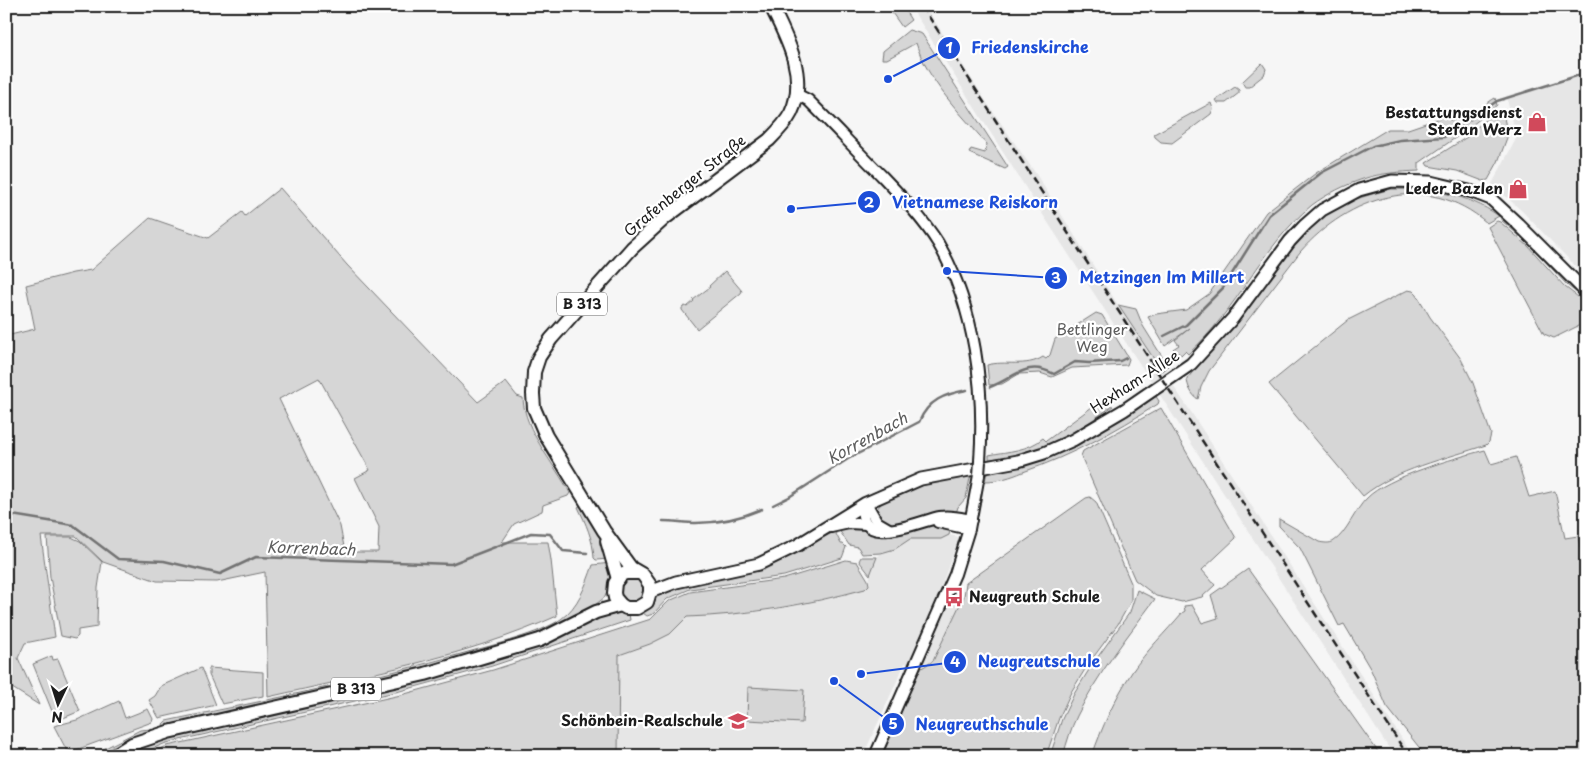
<svg xmlns="http://www.w3.org/2000/svg" width="1592" height="762" font-family="'Playpen Sans',sans-serif">
<style>
.built{fill:#e6e6e6}
.green{fill:#d6d6d6;stroke:#797979;fill-rule:evenodd}
.lines{fill:none;stroke-linecap:round;stroke-linejoin:round}
.stream{stroke:#727272;stroke-width:2.5}
.tertiary-casing{stroke:#1c1c1c;stroke-width:14}
.secondary-casing{stroke:#1c1c1c;stroke-width:15}
.primary-casing{stroke:#1c1c1c;stroke-width:16}
.tertiary{stroke:#fff;stroke-width:10}
.secondary{stroke:#fff;stroke-width:11}
.primary{stroke:#fff;stroke-width:12}
.rail{stroke:#1c1c1c;stroke-width:2.5;stroke-dasharray:8 4;stroke-linecap:butt}
.tertiary-bridge-casing{stroke:#1c1c1c;stroke-width:14;stroke-linecap:butt}
.tertiary-bridge{stroke:#fff;stroke-width:10}
.labels{text-anchor:middle;stroke-width:4.5;stroke-linejoin:round;paint-order:stroke}
.shield{fill:#fff;stroke:#606060;stroke-width:1}
.shield-label{font-size:14px;font-weight:bold;fill:#1c1c1c}
.poi-label{font-size:15px;font-weight:bold;fill:#1c1c1c;stroke:#fff;text-anchor:end}
.street-label{font-size:15px;fill:#1c1c1c;stroke:#fff}
.park-label{font-size:15px;fill:#5d5d5d;stroke:#fff}
.water-label{font-size:16px;font-style:italic;fill:#5d5d5d;stroke:#fff}
.leader{fill:none;stroke:#1d4ed8;stroke-width:2}
.callout-dot{fill:#1d4ed8;stroke:#fff;stroke-width:2}
.mark-label{font-size:15px;text-anchor:middle;font-weight:bold;fill:#fff}
.callout-label{font-size:16px;text-anchor:middle;font-weight:bold;fill:#1d4ed8;stroke:#fff;stroke-width:4.5;stroke-linejoin:round;paint-order:stroke}
</style>
<rect width="100%" height="100%" fill="#f6f6f6"/>
<filter id="ink" filterUnits="userSpaceOnUse"><feTurbulence type="fractalNoise" baseFrequency=".02" numOctaves="2"/><feDisplacementMap in="SourceGraphic" scale="10" xChannelSelector="R" yChannelSelector="G"/><feConvolveMatrix kernelMatrix="1 2 1 2 8 2 1 2 1" color-interpolation-filters="sRGB"/></filter>
<g filter="url(#ink)">
<g class="built">
<path d="M 910,6 L 925,6 L 987,103 L 1036,174 L 1118,305 L 1189,409 L 1413,756 L 1394,756 L 1036,204 Z"/>
<path d="M 1586,75 L 1586,277 L 1522,211 L 1492,184 L 1517,137 L 1506,96 Z"/>
<path d="M 949,535 L 959,537 L 941,587 L 964,596 L 933,661 L 920,669 L 905,663 L 863,756 L 618,756 L 619,655 L 650,644 L 670,634 L 687,617 L 757,612 L 798,605 L 841,596 L 869,585 L 870,575 L 877,557 L 881,553 L 895,549 L 910,539 L 941,539 Z"/>
</g>
<g class="green">
<path d="M 895,6 L 902,6 L 911,20 L 902,27 L 890,10 Z"/>
<path d="M 909,30 L 922,34 L 1008,167 L 1005,169 L 969,153 L 971,149 L 985,153 L 987,144 C 961,114 928,82 916,43 L 887,59 L 882,59 L 883,51 Z"/>
<path d="M 1262,63 L 1266,69 L 1264,75 L 1249,87 L 1245,87 L 1242,82 Z"/>
<path d="M 1235,87 L 1239,90 L 1239,93 L 1226,103 L 1218,103 L 1216,100 Z"/>
<path d="M 1495,98 L 1497,105 L 1461,134 L 1419,163 L 1419,171 C 1400,172 1380,173 1363,179 C 1345,185 1327,194 1312,205 C 1262,246 1237,311 1188,354 L 1185,351 L 1181,355 L 1173,349 L 1179,345 L 1175,340 L 1190,328 L 1165,346 L 1148,317 L 1156,314 L 1186,310 L 1209,294 L 1266,212 L 1316,173 L 1388,129 L 1408,129 L 1443,117 C 1459,128 1480,107 1495,98 Z"/>
<path d="M 1211,103 L 1213,109 L 1211,114 L 1172,143 L 1161,142 L 1155,137 L 1154,134 Z"/>
<path d="M 1503,114 L 1508,135 L 1498,162 L 1488,180 L 1483,181 L 1457,171 L 1428,166 L 1426,163 L 1467,137 L 1490,115 L 1492,119 Z"/>
<path d="M 280,188 L 347,265 L 478,402 L 506,382 L 517,396 L 523,398 C 524,430 555,465 570,493 L 568,496 L 543,505 L 542,511 L 514,524 L 502,542 L 548,542 L 551,560 L 557,616 C 466,657 365,675 268,697 L 265,572 L 217,582 L 157,581 L 103,562 L 76,536 L 41,536 L 55,637 L 25,643 L 18,658 L 39,705 L 6,684 L 6,336 L 35,329 L 26,285 L 73,273 L 91,270 L 150,218 L 208,238 L 242,212 L 245,216 ZM 319,378 L 370,470 L 355,478 L 379,527 L 378,552 L 345,552 L 340,526 L 279,399 Z"/>
<path d="M 1391,189 C 1430,189 1466,193 1499,216 L 1487,223 C 1426,170 1348,197 1300,252 L 1209,371 L 1201,387 L 1198,399 C 1192,396 1187,385 1187,379 C 1203,358 1221,341 1237,321 C 1264,286 1288,243 1324,216 C 1342,201 1369,195 1391,189 Z"/>
<path d="M 1501,218 L 1534,245 L 1570,285 L 1586,298 L 1586,300 L 1568,286 L 1530,245 L 1501,220 Z"/>
<path d="M 1497,221 L 1500,222 L 1528,246 L 1565,287 L 1586,303 L 1586,322 L 1554,338 L 1544,334 L 1488,227 Z"/>
<path d="M 725,271 L 742,291 L 741,293 L 697,329 L 682,310 L 682,308 L 685,306 L 687,307 L 694,301 L 693,300 L 710,287 L 709,286 Z"/>
<path d="M 1408,290 L 1413,291 L 1417,295 L 1430,317 L 1461,359 L 1473,383 L 1491,434 L 1489,442 L 1486,445 C 1445,459 1396,469 1363,496 L 1269,384 L 1348,320 Z"/>
<path d="M 1118,305 L 1136,309 L 1143,326 L 1168,366 L 1162,371 Z"/>
<path d="M 1096,313 L 1102,315 L 1129,359 L 1127,365 L 1072,368 L 1052,377 L 1040,373 L 1019,374 L 1002,384 L 989,385 L 987,365 C 1005,360 1026,368 1043,357 L 1046,359 L 1050,355 L 1055,339 Z"/>
<path d="M 1155,395 L 1159,401 L 1158,404 C 1115,431 1071,456 1023,472 C 1011,477 999,481 985,481 L 987,472 L 1019,466 Z"/>
<path d="M 1096,404 L 1113,406 C 1084,426 1052,448 1016,455 C 1007,457 998,458 989,459 L 989,455 C 1008,451 1028,451 1043,438 L 1046,441 Z"/>
<path d="M 1161,408 L 1236,538 L 1202,570 L 1215,585 L 1202,597 L 1182,602 L 1156,596 L 1135,580 L 1081,456 L 1083,451 Z"/>
<path d="M 1485,450 L 1491,464 L 1516,457 L 1529,497 L 1555,491 L 1565,538 L 1578,536 L 1584,568 L 1586,568 L 1586,756 L 1426,756 L 1387,707 L 1371,670 L 1344,624 L 1339,626 L 1300,548 L 1279,526 L 1279,519 L 1319,542 C 1324,543 1330,544 1334,541 C 1346,534 1356,508 1367,498 C 1387,477 1455,458 1485,450 Z"/>
<path d="M 971,473 L 966,498 L 958,507 L 956,513 L 892,525 L 883,524 L 876,514 C 876,510 878,507 881,504 C 894,491 951,477 971,473 Z"/>
<path d="M 1090,497 L 1096,502 L 1131,583 L 1131,601 L 1118,624 L 1089,663 L 1071,692 L 1059,718 L 1046,756 L 881,756 L 920,669 L 933,661 L 964,596 L 966,583 L 1086,498 Z"/>
<path d="M 581,505 L 600,533 L 610,559 L 596,560 L 594,558 C 593,539 586,524 578,507 Z"/>
<path d="M 938,525 L 951,528 L 949,535 L 941,539 L 910,539 L 895,549 L 881,553 L 862,554 L 858,547 L 849,545 L 839,530 C 859,521 866,535 884,536 C 898,538 921,526 938,525 Z"/>
<path d="M 835,532 L 841,544 L 843,544 L 846,547 L 842,558 L 784,576 L 690,589 L 667,599 L 653,614 L 647,616 L 643,613 L 643,610 L 657,594 L 809,543 Z"/>
<path d="M 47,537 L 71,537 L 80,541 L 102,562 L 98,588 L 97,627 L 78,630 L 78,636 L 75,639 L 61,636 L 50,577 Z"/>
<path d="M 861,557 L 877,557 L 870,575 L 859,561 Z"/>
<path d="M 846,560 L 857,562 L 868,580 L 869,585 L 865,589 C 806,605 748,615 687,617 L 670,634 L 650,644 L 619,655 L 618,756 L 144,756 L 167,746 L 401,695 L 493,670 L 651,619 L 669,601 L 690,592 L 784,579 Z"/>
<path d="M 611,563 L 613,574 L 605,597 L 590,609 L 573,615 L 561,626 L 534,637 L 424,670 L 168,727 L 164,726 L 163,724 L 166,721 C 267,700 369,680 468,652 C 493,645 540,634 561,619 C 578,607 586,585 593,565 Z"/>
<path d="M 1248,569 L 1381,756 L 1092,756 C 1102,727 1115,698 1132,672 C 1146,651 1166,632 1182,613 L 1185,611 L 1184,606 L 1192,605 L 1202,623 L 1218,618 L 1211,595 Z"/>
<path d="M 633,576 L 644,582 L 646,596 L 632,605 L 620,599 L 621,582 Z"/>
<path d="M 1137,590 L 1155,599 C 1127,637 1098,673 1077,716 C 1071,728 1067,742 1063,756 L 1050,756 L 1062,719 L 1074,694 L 1092,665 L 1130,612 Z"/>
<path d="M 620,611 L 629,614 L 630,620 L 492,666 L 400,691 L 166,743 L 135,756 L 123,756 L 149,742 L 291,709 Z"/>
<path d="M 52,656 L 53,660 L 58,659 L 80,711 L 56,721 L 33,664 Z"/>
<path d="M 201,668 L 216,705 L 159,718 L 149,700 L 155,696 L 161,686 Z"/>
<path d="M 209,668 L 263,672 L 263,696 L 222,704 L 209,675 Z"/>
<path d="M 748,687 L 804,690 L 802,723 L 747,720 Z"/>
<path d="M 119,701 L 125,718 L 148,709 L 153,719 L 152,722 L 73,751 L 66,749 L 54,726 L 77,720 Z"/>
<path d="M 151,729 L 154,731 L 129,741 L 104,756 L 90,756 L 140,730 Z"/>
</g>
<g class="lines">
<g class="stream">
<path d="M 1164,336 L 1186,325 L 1223,288 L 1269,215 L 1321,173 L 1373,146 L 1400,140 L 1444,137 L 1497,101 L 1586,73"/>
<path d="M 990,387 C 1015,378 1026,359 1054,374 L 1075,362 L 1089,363 L 1120,361 L 1126,358"/>
<path d="M 773,505 L 789,497 L 848,459 L 919,422 C 928,400 945,394 967,390"/>
<path d="M 6,514 L 73,525 L 118,559 L 164,561 L 220,574 L 256,557 L 451,564 L 531,533 L 550,534 L 563,551 L 587,553"/>
<path d="M 663,521 C 674,521 685,523 696,523 C 719,523 741,518 762,509"/>
</g>
<defs>
<g id="tertiary">
<path d="M 796,94 L 808,100 C 833,125 857,151 882,176 C 902,197 923,219 938,243 C 975,306 985,390 980,461"/>
<path d="M 866,503 L 877,522 L 889,529"/>
<path d="M 863,505 C 857,551 919,521 940,517 C 950,515 961,518 971,520"/>
<path d="M 938,522 L 969,529"/>
<path d="M 831,527 L 849,523 L 867,524"/>
<path d="M 875,756 L 955,574 L 969,529 L 979,475"/>
</g>
<path id="secondary" d="M 650,592 L 676,582 L 759,564 L 798,545 L 866,503 L 921,479 L 1018,461 L 1044,453 L 1073,440 L 1124,410 L 1191,364 L 1233,318 L 1290,241 L 1305,225 L 1322,210 L 1359,190 L 1392,181 L 1431,182 L 1473,192 L 1491,199 L 1518,224 L 1586,292"/>
<g id="primary">
<path d="M 607,541 L 618,579"/>
<path d="M 638,573 L 626,573 L 621,575 L 615,583 L 614,593 L 615,598 L 621,605 L 626,608 L 637,608 L 647,602 L 650,592 L 650,585 L 643,575 L 631,568 L 604,531 L 546,436 L 534,408 L 533,394 L 534,372 L 539,357 L 551,339 L 632,248 L 665,218 L 769,140 C 777,132 786,123 791,113 C 808,77 787,38 771,6"/>
<path d="M 113,756 L 132,744 L 168,732 L 425,674 L 540,640 L 596,612 L 621,605"/>
</g>
</defs>
<use href="#tertiary" class="tertiary-casing"/>
<use href="#secondary" class="secondary-casing"/>
<use href="#primary" class="primary-casing"/>
<use href="#tertiary" class="tertiary"/>
<use href="#secondary" class="secondary"/>
<use href="#primary" class="primary"/>
<path class="rail" d="M 922,6 L 1175,399 L 1408,756"/>
<defs>
<path id="tertiary-bridge" d="M 979,475 L 980,461"/>
</defs>
<use href="#tertiary-bridge" class="tertiary-bridge-casing"/>
<use href="#tertiary-bridge" class="tertiary-bridge"/>
</g>
</g>
<defs>
<symbol id="shop-bare" viewBox="-9 -9 18 18"><path d="M-5-2.5h2.3a2.7 3.5 0 0 1 5.4 0H5L5.5 6h-11ZM-1.5-2.5h3a1.5 2.3 0 0 0-3 0Z" fill="#d1495b" stroke="#fff" stroke-width="2.5" paint-order="stroke"/></symbol>
<symbol id="bus-bare" viewBox="-9 -9 18 18"><path d="M-5-6H5V4H4V6H2V4H-2V6H-4V4H-5ZM-3.5-4V0h7V-4ZM-3.5 1.2v1.5H-2V1.2ZM2 1.2v1.5H3.5V1.2Z" fill="#d1495b" stroke="#fff" stroke-width="2.5" paint-order="stroke"/></symbol>
<symbol id="school-bare" viewBox="-9 -9 18 18"><path d="M0-5L7-2L0 1L-7-2ZM-4 1L0 2.5L4 1V4Q0 6-4 4Z" fill="#d1495b" stroke="#fff" stroke-width="2.5" paint-order="stroke"/></symbol>
</defs>
<g fill-rule="evenodd">
<use href="#shop-bare" x="1523" y="108" width="28" height="28"/>
<use href="#shop-bare" x="1504" y="175" width="28" height="28"/>
<use href="#bus-bare" x="940" y="583" width="28" height="28"/>
<use href="#school-bare" x="724" y="707" width="28" height="28"/>
</g>
<g class="labels">
<g class="shield">
<rect x="557" y="292.5" width="50" height="23" rx="4"/>
<rect x="331" y="677.5" width="50" height="23" rx="4"/>
</g>
<g class="shield-label">
<text x="582" y="309">B 313</text>
<text x="356" y="694">B 313</text>
</g>
<g class="poi-label">
<text x="1522" y="118">Bestattungsdienst<tspan x="1522" dy="17">Stefan Werz</tspan></text>
<text x="1503" y="194">Leder Bazlen</text>
<text x="969" y="602" text-anchor="start">Neugreuth Schule</text>
<text x="723" y="726">Schönbein-Realschule</text>
</g>
<g class="street-label">
<text transform="translate(685 186) rotate(-39)" y="5">Grafenberger Straße</text>
<text transform="translate(1135 382) rotate(-33)" y="5">Hexham-Allee</text>
</g>
<g class="park-label">
<text x="1092" y="335">Bettlinger<tspan x="1092" dy="17">Weg</tspan></text>
</g>
<g class="water-label">
<text transform="translate(867 438) rotate(-29)" y="6">Korrenbach</text>
<text transform="translate(311 548) rotate(2)" y="6">Korrenbach</text>
</g>
</g>
<path class="leader" d="M888 79L949 48M791 209L869 202M947 271L1056 278M861 674L955 662M834 681L893 724"/>
<g class="callout-dot">
<circle cx="888" cy="79" r="5"/>
<circle cx="791" cy="209" r="5"/>
<circle cx="947" cy="271" r="5"/>
<circle cx="861" cy="674" r="5"/>
<circle cx="834" cy="681" r="5"/>
<circle cx="949" cy="48" r="12"/>
<circle cx="869" cy="202" r="12"/>
<circle cx="1056" cy="278" r="12"/>
<circle cx="955" cy="662" r="12"/>
<circle cx="893" cy="724" r="12"/>
</g>
<g class="mark-label">
<text x="949" y="53">1</text>
<text x="869" y="208">2</text>
<text x="1056" y="283">3</text>
<text x="955" y="667">4</text>
<text x="893" y="729">5</text>
</g>
<g class="callout-label">
<text x="1030" y="53">Friedenskirche</text>
<text x="975" y="208">Vietnamese Reiskorn</text>
<text x="1162" y="283">Metzingen Im Millert</text>
<text x="1039" y="667">Neugreutschule</text>
<text x="982" y="730">Neugreuthschule</text>
</g>
<rect width="1592" height="762" fill="none" stroke="#fff" stroke-width="25"/>
<rect x="12" y="12" width="1567" height="737" fill="none" stroke="#1c1c1c" stroke-width="2" filter="url(#ink)"/>
<g transform="translate(58 704) rotate(184)" stroke="#ffffff" stroke-width="4" paint-order="stroke">
<path d="M0-4L9 19L0 12L-9 19Z" fill="#1c1c1c"/>
<text y="-8" font-size="14" font-weight="bold" text-anchor="middle" fill="#1c1c1c">N</text>
</g>
</svg>
